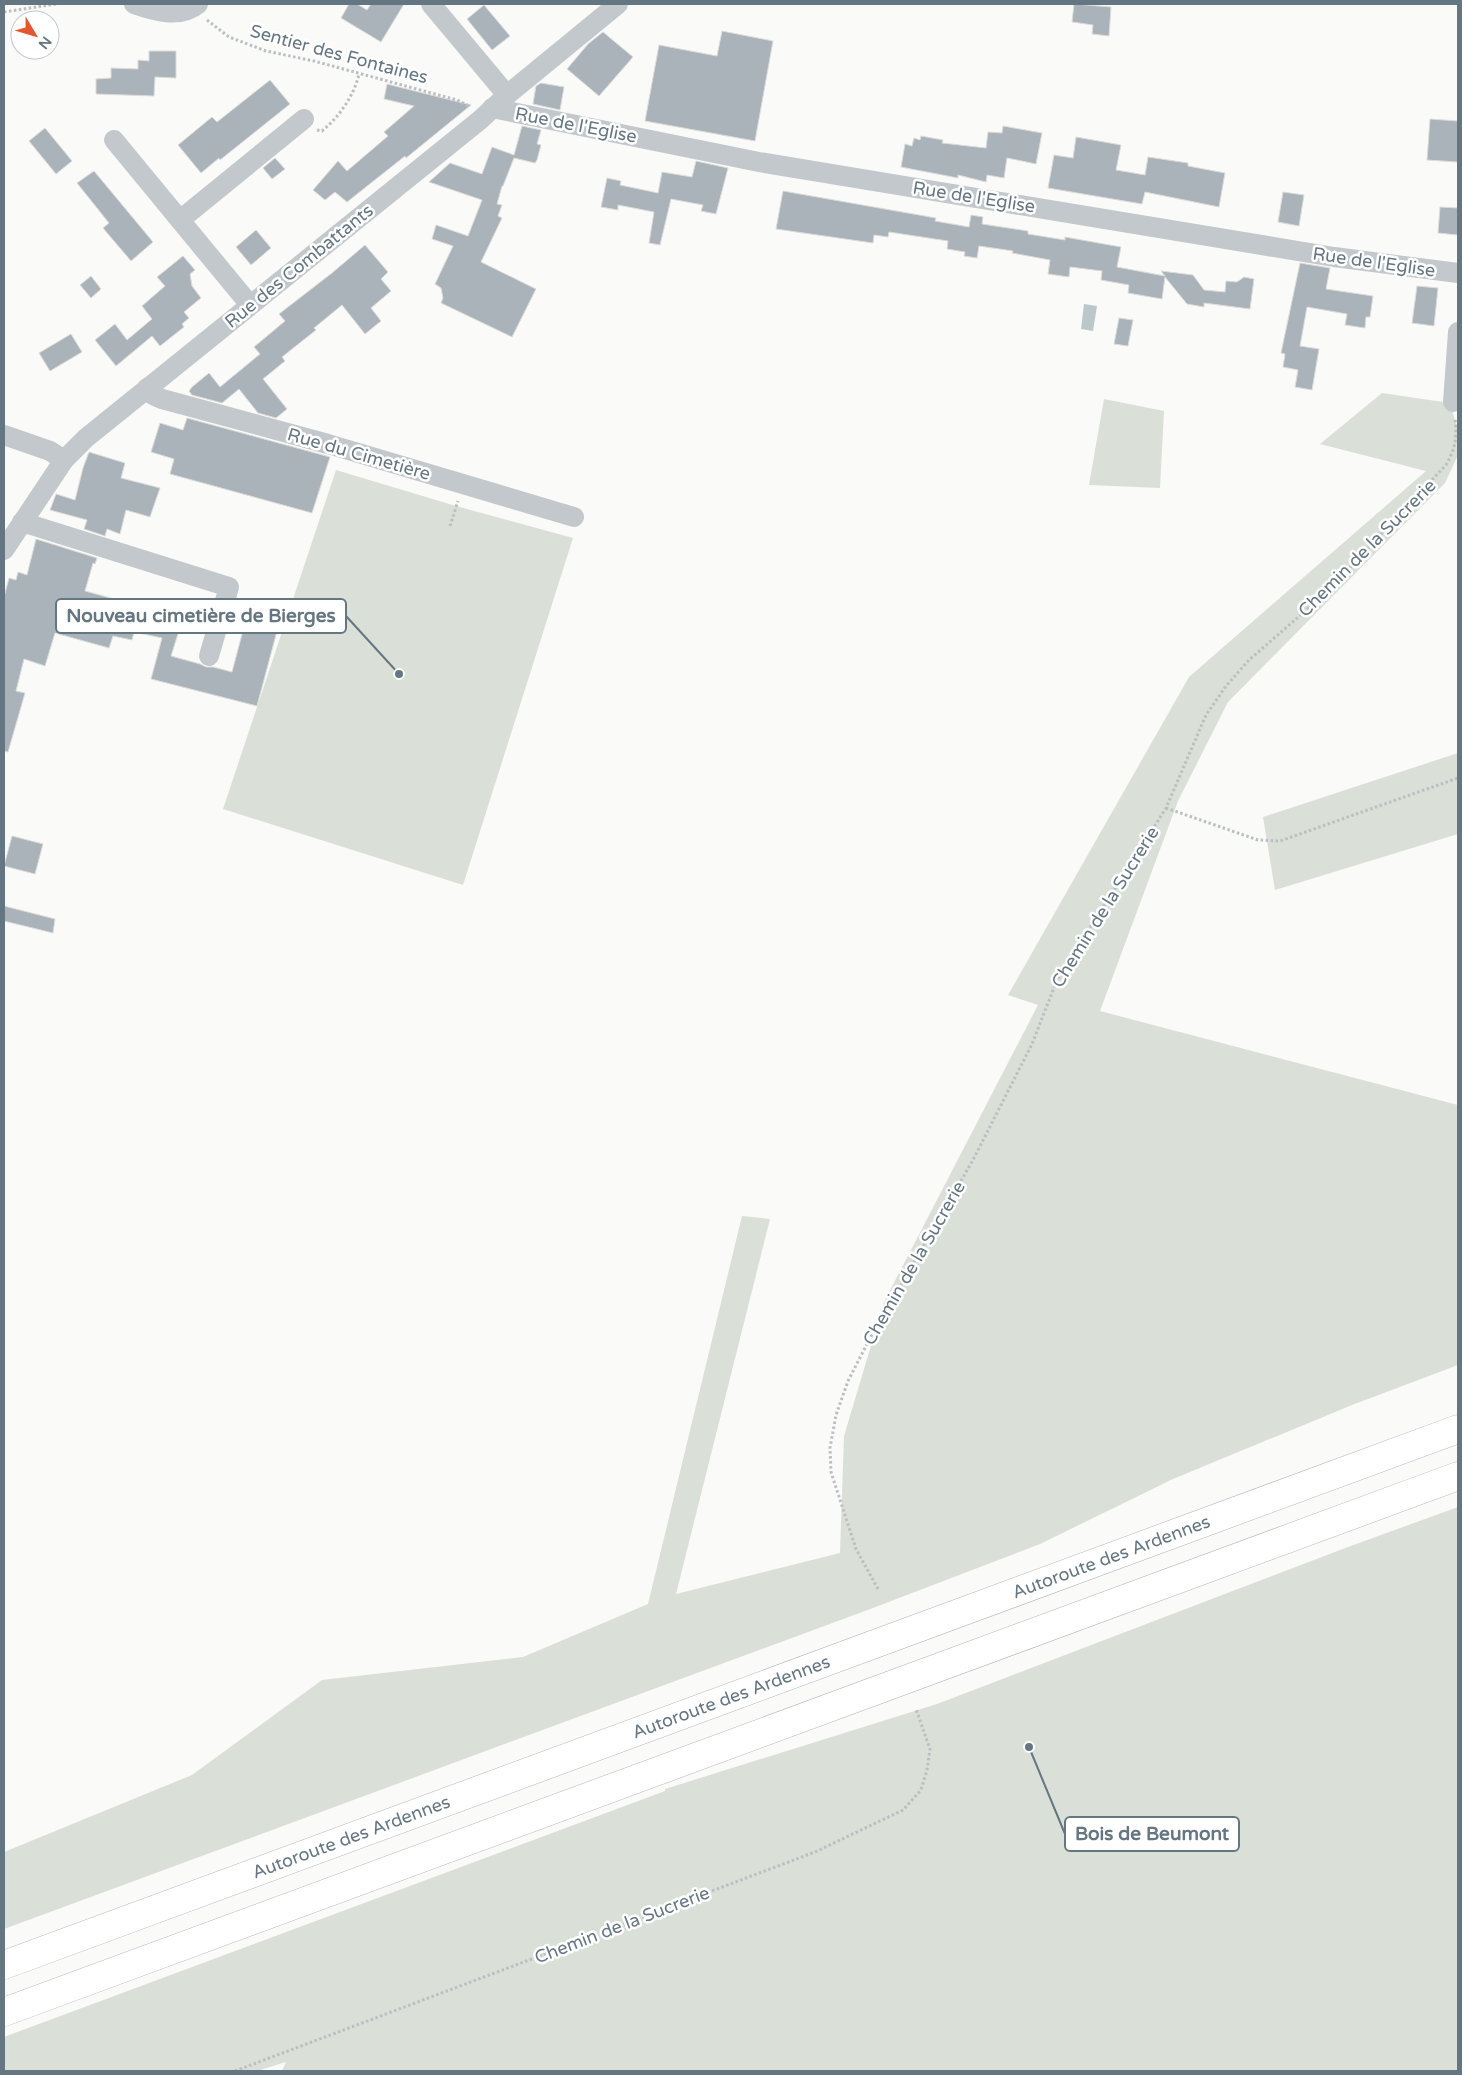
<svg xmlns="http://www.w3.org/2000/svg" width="1462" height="2075" font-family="'Varela Round',sans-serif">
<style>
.green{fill:#dadfd7}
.water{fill:#bbc7cb}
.building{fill:#aab3b9;stroke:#dcdcda}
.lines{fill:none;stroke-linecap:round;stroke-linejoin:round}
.highway-casing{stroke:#b4b9bd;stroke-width:29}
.path{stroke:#bbbfc2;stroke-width:3;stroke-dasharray:2.5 2.5;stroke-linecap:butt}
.minor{stroke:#c3c8cc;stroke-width:20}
.highway{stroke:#fff;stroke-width:28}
.labels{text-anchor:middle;stroke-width:5;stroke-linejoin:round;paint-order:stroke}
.street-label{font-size:18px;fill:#657683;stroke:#fff}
.leader{fill:none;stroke:#657683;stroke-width:2}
.callout-dot{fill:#657683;stroke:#fff;stroke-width:2}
.callout{fill:#fff;stroke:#657683;stroke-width:2}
.callout-label{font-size:19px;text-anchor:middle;font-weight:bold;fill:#657683}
</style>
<rect width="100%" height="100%" fill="#fafaf8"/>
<g class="green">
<path d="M 1382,393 L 1450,403 L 1458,431 L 1458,455 L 1445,483 L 1228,702 L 1178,801 L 1100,1011 L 1458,1105 L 1458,1365 L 1352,1405 L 1173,1479 L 1040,1544 L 865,1611 L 4,1929 L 4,1852 L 192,1775 L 322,1680 L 523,1657 L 648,1604 L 742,1216 L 770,1219 L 676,1594 L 840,1553 L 844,1436 L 884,1302 L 1038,1005 L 1008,995 L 1189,677 L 1426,471 L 1320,444 Z"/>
<path d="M 1104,399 L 1164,411 L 1160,488 L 1089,485 Z"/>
<path d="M 336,470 L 456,506 L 573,538 L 463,885 L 223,809 Z"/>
<path d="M 1458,753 L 1458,834 L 1275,890 L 1263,817 Z"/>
<path d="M 1458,1507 L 1458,2071 L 282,2071 L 286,2062 L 257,2071 L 4,2071 L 4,2037 L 665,1791 L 665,1789 L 937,1704 L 1348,1547 Z"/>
</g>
<path class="water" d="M 1084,304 L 1097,306 L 1093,331 L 1081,329 Z"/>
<g class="building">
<path d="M 349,4 L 357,4 L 367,10 L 371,4 L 404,4 L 381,42 L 341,18 Z"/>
<path d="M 1074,4 L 1111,7 L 1109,36 L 1092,34 L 1093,25 L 1072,22 Z"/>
<path d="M 484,5 L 510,36 L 492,50 L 467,19 Z"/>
<path d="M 722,31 L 773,41 L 755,141 L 645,121 L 659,45 L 717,56 Z"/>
<path d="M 603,32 L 633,57 L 599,96 L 567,69 L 588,44 Z"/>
<path d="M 149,51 L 176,51 L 176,78 L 155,77 L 154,96 L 96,94 L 96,79 L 111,78 L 111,68 L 138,69 L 138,60 L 149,61 Z"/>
<path d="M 270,80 L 290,104 L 220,160 L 219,158 L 201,173 L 178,145 L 212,117 L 217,122 Z"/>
<path d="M 541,83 L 564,87 L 560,110 L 533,104 L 536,86 Z"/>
<path d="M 387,84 L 471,105 L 406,158 L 405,156 L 347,202 L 335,192 L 325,200 L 313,190 L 338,161 L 347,171 L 388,136 L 384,132 L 414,106 L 384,99 Z"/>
<path d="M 1430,119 L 1458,121 L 1458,162 L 1427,160 Z"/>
<path d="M 522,126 L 541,130 L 537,144 L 541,145 L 537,160 L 535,163 L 514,158 L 503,186 L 502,186 L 497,204 L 502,205 L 498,216 L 502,218 L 481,262 L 536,289 L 512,337 L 441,303 L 443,298 L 441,288 L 435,284 L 453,246 L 432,239 L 436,225 L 468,236 L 482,200 L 429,182 L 450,163 L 482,174 L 492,147 L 514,155 Z"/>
<path d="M 1003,126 L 1042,133 L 1036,164 L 1007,158 L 1004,178 L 987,175 L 986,182 L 958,175 L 958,178 L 901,167 L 905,144 L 912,146 L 914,138 L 920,140 L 921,136 L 943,140 L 942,143 L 986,148 L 988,132 L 1002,133 Z"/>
<path d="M 45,128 L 72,161 L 56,174 L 29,141 Z"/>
<path d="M 1076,137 L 1121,145 L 1116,170 L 1145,175 L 1148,157 L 1188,163 L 1188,166 L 1225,173 L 1219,207 L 1145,192 L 1142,204 L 1048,188 L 1054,155 L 1073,158 Z"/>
<path d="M 275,158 L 285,169 L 272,179 L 263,168 Z"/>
<path d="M 696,161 L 728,168 L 716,214 L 701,211 L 703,205 L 671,199 L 660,245 L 649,243 L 654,212 L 618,205 L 618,210 L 601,207 L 607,178 L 621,181 L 620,185 L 658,193 L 662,172 L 692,177 Z"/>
<path d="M 94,171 L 153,242 L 131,261 L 103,228 L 109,223 L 77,183 Z"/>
<path d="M 783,191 L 936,218 L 935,221 L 969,227 L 971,215 L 983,217 L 982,224 L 1028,231 L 1028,234 L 1065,240 L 1065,237 L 1121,247 L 1117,267 L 1165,276 L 1161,271 L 1193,275 L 1204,290 L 1225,292 L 1226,281 L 1237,282 L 1244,277 L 1254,279 L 1250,309 L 1204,303 L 1204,307 L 1187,304 L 1165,277 L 1162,299 L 1128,293 L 1129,285 L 1101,280 L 1102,271 L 1070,267 L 1069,277 L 1048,274 L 1050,260 L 1012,253 L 1013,251 L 979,246 L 977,258 L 964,256 L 965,252 L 947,249 L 948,241 L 889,232 L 888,237 L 874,235 L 873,243 L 776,229 Z"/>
<path d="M 1283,192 L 1304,195 L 1299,226 L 1278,222 Z"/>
<path d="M 1440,207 L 1458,208 L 1458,235 L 1438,233 Z"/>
<path d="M 256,230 L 271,248 L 251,265 L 236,247 Z"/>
<path d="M 365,245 L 388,272 L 381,279 L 391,291 L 371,308 L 381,321 L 365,334 L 342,305 L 314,328 L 316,330 L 282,357 L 285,361 L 263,379 L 287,409 L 276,418 L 258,413 L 239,389 L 222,403 L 192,395 L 189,391 L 192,387 L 209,373 L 220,387 L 260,354 L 254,347 L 285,321 L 279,314 L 332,273 Z"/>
<path d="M 183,256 L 195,270 L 190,274 L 192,286 L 201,298 L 184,312 L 189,318 L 182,324 L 184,327 L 160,346 L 152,336 L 116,366 L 95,340 L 115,324 L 127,340 L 152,319 L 142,306 L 165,286 L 157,277 Z"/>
<path d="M 1300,263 L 1330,268 L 1326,289 L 1373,296 L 1370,317 L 1366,317 L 1365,328 L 1345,325 L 1347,314 L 1307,307 L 1300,346 L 1319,349 L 1312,390 L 1295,387 L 1298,370 L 1283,367 L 1285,354 L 1281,353 Z"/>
<path d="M 91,276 L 101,289 L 91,298 L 80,285 Z"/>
<path d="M 1417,286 L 1438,288 L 1434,326 L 1412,323 Z"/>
<path d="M 1119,318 L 1133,320 L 1128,346 L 1114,344 Z"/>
<path d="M 71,334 L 82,352 L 50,371 L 39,353 Z"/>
<path d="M 187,418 L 330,457 L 312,513 L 170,474 L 174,459 L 151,452 L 160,423 L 183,430 Z"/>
<path d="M 89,452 L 125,463 L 121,478 L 160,488 L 150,517 L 126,510 L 120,534 L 107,529 L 105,536 L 84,529 L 87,520 L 50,510 L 56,494 L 75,500 L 83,468 Z"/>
<path d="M 36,539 L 97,558 L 95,564 L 93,563 L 85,591 L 183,618 L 171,656 L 200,664 L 206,667 L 213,667 L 232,672 L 245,623 L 277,631 L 257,706 L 151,679 L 162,638 L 134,632 L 132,640 L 113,636 L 109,648 L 55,633 L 45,666 L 24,659 L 16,691 L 25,693 L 8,752 L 4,751 L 4,597 L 9,578 L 16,580 L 18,572 L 27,575 Z"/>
<path d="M 12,836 L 43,844 L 35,874 L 4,866 Z"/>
<path d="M 4,906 L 55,919 L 53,933 L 4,921 Z"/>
</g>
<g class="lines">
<defs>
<g id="highway">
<path id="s1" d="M 4,1965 L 1458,1429"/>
<path d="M 4,2012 L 1458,1476"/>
</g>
</defs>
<use href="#highway" class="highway-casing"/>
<g class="path">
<path d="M 4,12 L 56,4"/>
<path d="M 207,20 L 229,37 L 266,51 L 314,61 L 457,100 L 469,106"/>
<path d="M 317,130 L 322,131 C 339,117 354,96 359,74"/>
<path d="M 450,526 L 458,501"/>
<path d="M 1166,808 L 1258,840 L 1280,841 L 1458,778"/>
<path d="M 878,1589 L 856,1549 L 831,1472 L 830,1448 L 836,1415 L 848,1381 L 870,1338 L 973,1160 L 1032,1044 L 1057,980 L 1166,808 L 1206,715 L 1226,686 L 1249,660 L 1327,592 L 1446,465 C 1456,447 1457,438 1455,418"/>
<path d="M 235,2071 L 815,1852 L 903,1810 L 921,1790 L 927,1770 L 930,1749 L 916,1709"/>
</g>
<g class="minor">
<path d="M 134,4 C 154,11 180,19 198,4"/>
<path d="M 431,4 L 507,95"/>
<path d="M 492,108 L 759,162 L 1334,257 L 1458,273"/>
<path d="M 114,140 L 250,305"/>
<path d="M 180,220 L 304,119"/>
<path d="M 147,388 L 153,395 L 162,399 L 328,444 L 574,517"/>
<path d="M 1453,402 L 1458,332"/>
<path d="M 4,435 L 50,451 L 64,460"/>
<path d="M 22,522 L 229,587 L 209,656"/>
<path d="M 4,550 L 64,460 L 86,438 L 480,120 L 507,95 L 618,4"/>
</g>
<use href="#highway" class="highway"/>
</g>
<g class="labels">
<g class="street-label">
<text transform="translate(339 54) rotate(15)" y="6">Sentier des Fontaines</text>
<text transform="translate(576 125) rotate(11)" y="6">Rue de l'Eglise</text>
<text transform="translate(974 197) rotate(9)" y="6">Rue de l'Eglise</text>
<text transform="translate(1374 262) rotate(8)" y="6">Rue de l'Eglise</text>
<text transform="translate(299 266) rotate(-39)" y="6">Rue des Combattants</text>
<text transform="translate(359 454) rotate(16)" y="6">Rue du Cimetière</text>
<text transform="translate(1367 548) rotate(-45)" y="6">Chemin de la Sucrerie</text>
<text transform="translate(1105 907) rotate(-58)" y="6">Chemin de la Sucrerie</text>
<text transform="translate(914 1263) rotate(-60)" y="6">Chemin de la Sucrerie</text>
<text dy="6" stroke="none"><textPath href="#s1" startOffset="1180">Autoroute des Ardennes</textPath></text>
<text dy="6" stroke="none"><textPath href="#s1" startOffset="775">Autoroute des Ardennes</textPath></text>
<text dy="6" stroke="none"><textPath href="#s1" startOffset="370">Autoroute des Ardennes</textPath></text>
<text transform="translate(622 1925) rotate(-21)" y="6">Chemin de la Sucrerie</text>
</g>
</g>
<path class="leader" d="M399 674L346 616M1029 1747L1065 1834"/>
<g class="callout-dot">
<circle cx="399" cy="674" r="5"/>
<circle cx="1029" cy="1747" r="5"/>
</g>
<g class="callout">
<rect x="56" y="599" width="290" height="34" rx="5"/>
<rect x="1065" y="1817" width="174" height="34" rx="5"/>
</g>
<g class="callout-label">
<text x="201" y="622">Nouveau cimetière de Bierges</text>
<text x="1152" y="1840">Bois de Beumont</text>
</g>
<rect width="1462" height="2075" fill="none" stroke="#657683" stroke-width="10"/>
<g transform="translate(35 35) rotate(128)"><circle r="24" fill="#ffffff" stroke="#c1c8cd"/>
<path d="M0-4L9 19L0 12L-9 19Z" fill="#e4572e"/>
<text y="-8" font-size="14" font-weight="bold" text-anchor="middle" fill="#657683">N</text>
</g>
</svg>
